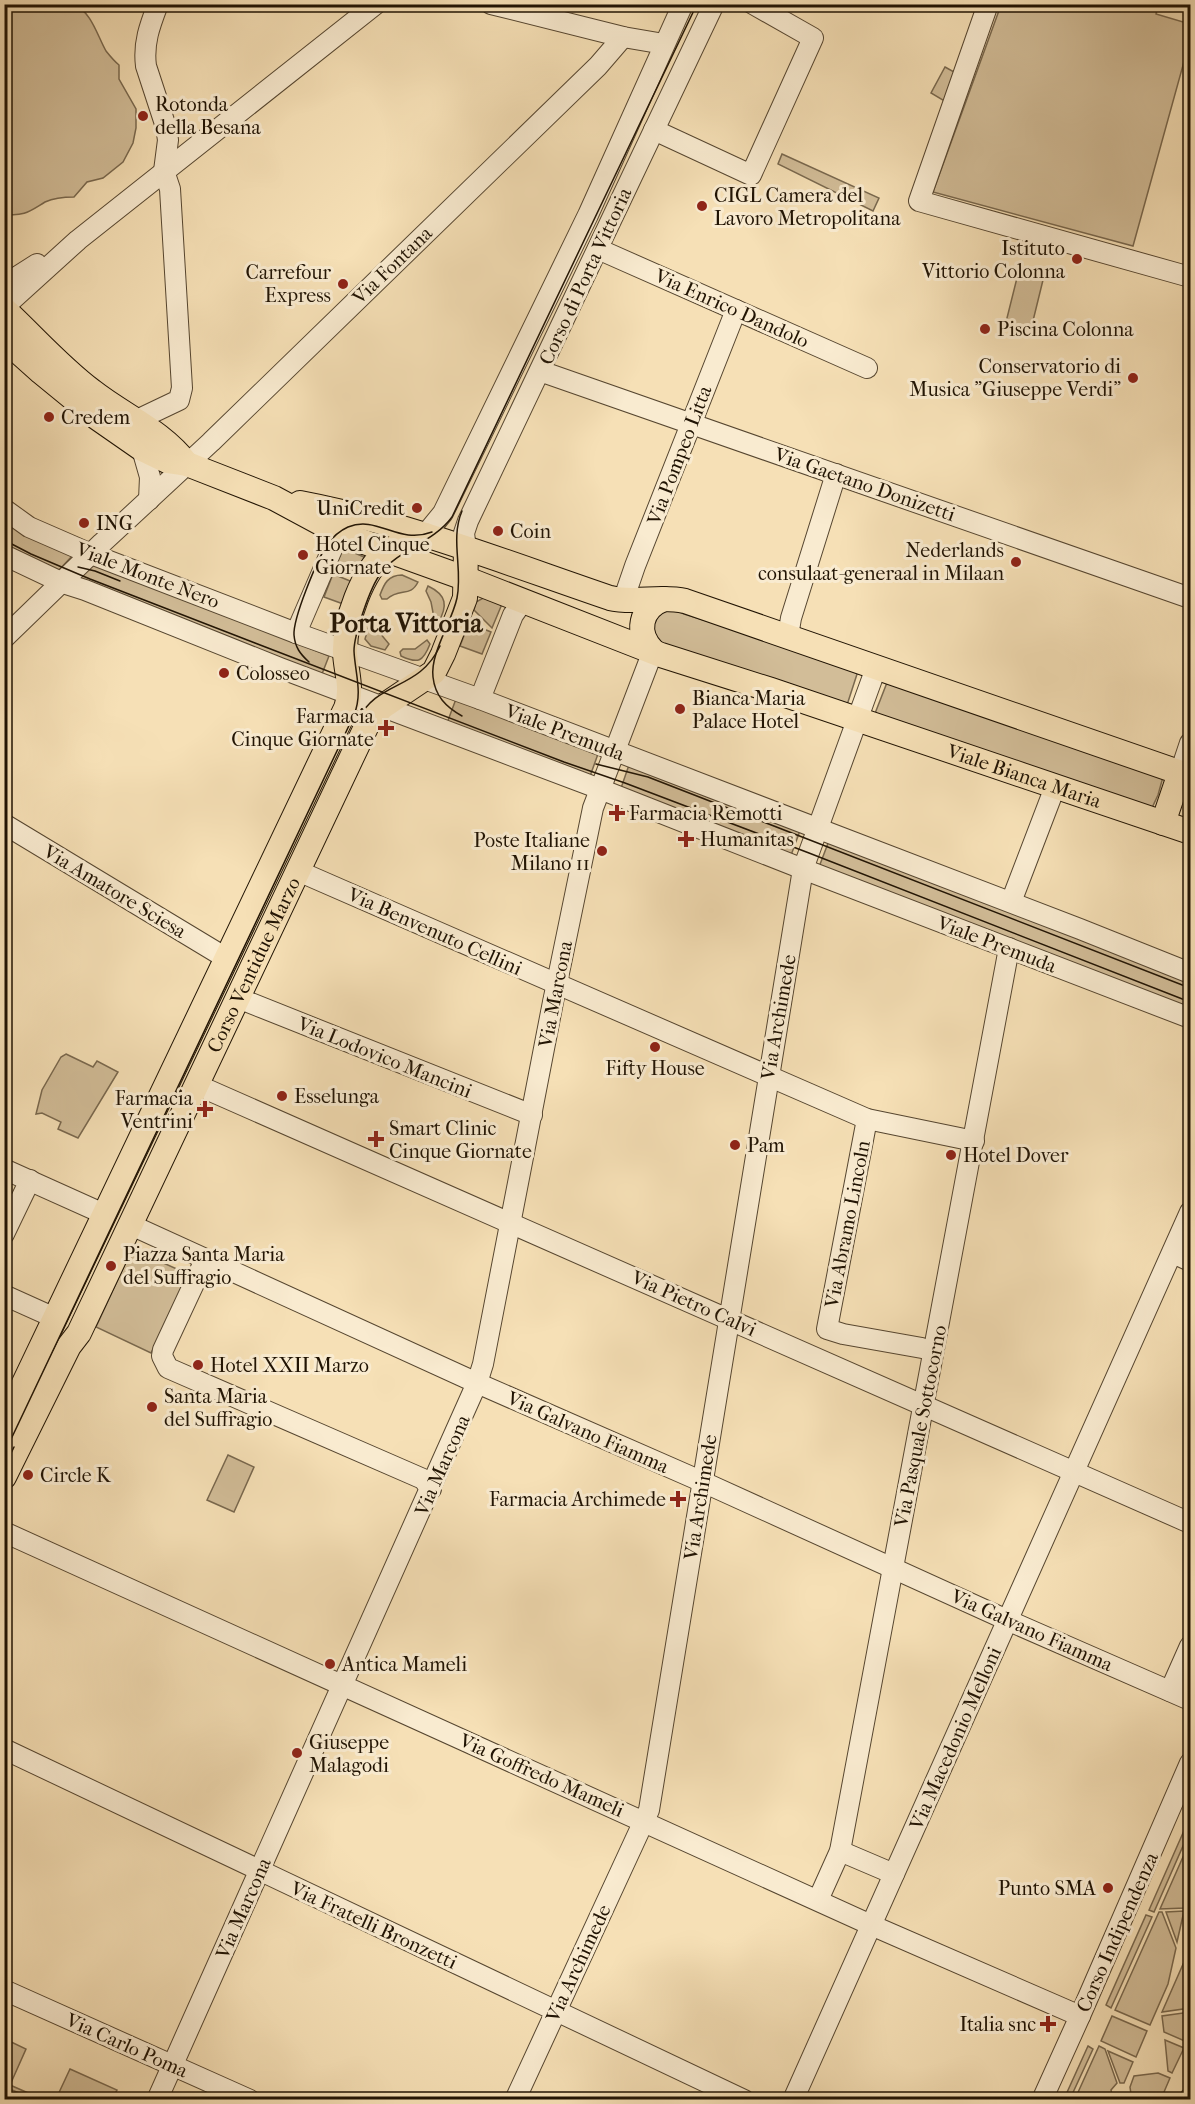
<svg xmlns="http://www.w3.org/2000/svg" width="1195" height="2104" font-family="'IM FELL French Canon',serif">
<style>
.green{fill:#d2bd98;stroke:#79684e;stroke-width:1.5}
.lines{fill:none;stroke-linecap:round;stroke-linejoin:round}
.minor-casing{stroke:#564630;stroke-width:22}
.major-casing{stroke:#201303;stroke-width:26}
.minor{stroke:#f9ebd0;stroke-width:20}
.major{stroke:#f6e0b6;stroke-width:24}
.tram{stroke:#201303;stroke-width:1.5}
.poi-dot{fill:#8f2418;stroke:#f9ebd0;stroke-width:2}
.labels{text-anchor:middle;stroke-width:6;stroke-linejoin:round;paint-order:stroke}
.poi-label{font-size:20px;fill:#201303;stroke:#f9ebd0;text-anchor:start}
.street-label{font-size:20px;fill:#201303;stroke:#f9ebd0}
.district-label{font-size:26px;font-weight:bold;fill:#201303;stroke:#f9ebd0}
</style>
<rect width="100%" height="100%" fill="#f6e0b6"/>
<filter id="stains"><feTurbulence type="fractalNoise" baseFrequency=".00333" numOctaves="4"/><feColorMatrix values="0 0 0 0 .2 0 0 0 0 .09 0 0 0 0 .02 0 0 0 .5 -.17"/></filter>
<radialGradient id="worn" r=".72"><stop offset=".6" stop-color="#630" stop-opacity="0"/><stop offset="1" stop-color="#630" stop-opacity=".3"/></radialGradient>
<g class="green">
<path d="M 16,5 L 74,4 C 92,13 97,35 106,51 C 110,56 114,61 119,65 L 119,79 L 136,109 L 136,128 L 133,143 L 123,162 L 103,178 L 87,182 L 74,197 C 64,197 54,198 45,202 C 30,211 24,217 4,214 L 4,14 Z"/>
<path d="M 1001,5 L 1158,5 L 1156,14 L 1190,24 L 1190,40 L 1133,246 L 933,192 Z"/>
<path d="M 945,67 L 956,73 L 946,102 L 931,93 Z"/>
<path d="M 782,154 L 879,198 L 873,211 L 778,164 Z"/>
<path d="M 1018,274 L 1043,280 L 1031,329 L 1006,322 Z"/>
<path d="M 5,519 L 74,554 L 58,571 L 5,547 Z"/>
<path d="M 343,548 L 364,557 L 359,570 L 334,570 Z"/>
<path d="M 96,561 L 329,656 L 320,679 L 78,579 Z"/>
<path d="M 333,574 L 355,583 L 346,605 L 324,597 Z"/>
<path d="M 402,575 L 418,582 C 410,598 400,587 387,599 L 382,599 L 380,595 C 384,584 388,575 402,575 Z"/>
<path d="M 428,586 C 447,595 448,606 438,623 L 435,623 L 431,602 L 426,591 Z"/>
<path d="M 485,597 L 502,604 L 492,628 L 474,610 L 476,602 Z"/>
<path d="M 672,608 L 684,614 L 859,668 L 847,705 L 656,642 L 651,623 L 653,616 Z"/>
<path d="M 375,616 L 377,618 L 379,632 L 389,644 L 385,650 L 371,646 L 365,639 L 371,618 Z"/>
<path d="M 469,623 L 491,632 L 482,654 L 460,646 Z"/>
<path d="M 427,640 L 430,644 C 423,662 418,664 401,656 L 400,652 L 403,649 L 415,649 Z"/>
<path d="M 888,680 L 1163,777 L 1158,795 L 1150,812 L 874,716 Z"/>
<path d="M 456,699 L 598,754 L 589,779 L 447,723 Z"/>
<path d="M 630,762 L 801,828 L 790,858 L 620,791 Z"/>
<path d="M 830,838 L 1190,980 L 1190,1009 L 819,867 Z"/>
<path d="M 66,1054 L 93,1067 L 97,1061 L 118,1072 L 78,1138 L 58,1129 L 61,1122 L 42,1113 L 36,1114 L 42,1090 L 61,1057 Z"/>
<path d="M 132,1249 L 188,1274 L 151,1353 L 96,1327 Z"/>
<path d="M 228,1455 L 254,1467 L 234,1512 L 207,1500 Z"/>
<path d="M 1190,1817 L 1190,1830 L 1154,1912 L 1149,1910 Z"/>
<path d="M 1190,1841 L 1190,1881 L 1185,1908 L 1160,1909 Z"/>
<path d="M 1184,1911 L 1177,1942 L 1166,1912 Z"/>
<path d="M 1159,1912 L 1162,1912 L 1176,1948 L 1168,1984 L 1150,2025 L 1115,2010 Z"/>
<path d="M 1146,1915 L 1152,1917 L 1111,2008 L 1106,2005 Z"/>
<path d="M 1184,1962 L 1190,1973 L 1190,2008 L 1162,2012 Z"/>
<path d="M 1190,2012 L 1190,2033 L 1187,2042 L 1164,2032 L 1162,2016 Z"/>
<path d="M 1112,2016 L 1147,2031 L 1136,2057 L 1101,2041 Z"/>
<path d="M 5,2039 L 26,2049 L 10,2085 L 42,2099 L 33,2099 L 5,2087 Z"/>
<path d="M 1165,2040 L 1184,2048 L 1172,2073 L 1168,2071 Z"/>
<path d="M 1088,2046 L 1093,2049 L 1070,2099 L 1064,2099 Z"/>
<path d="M 1099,2046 L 1105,2049 L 1117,2083 L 1111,2090 L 1113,2099 L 1075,2099 Z"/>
<path d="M 1108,2051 L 1133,2062 L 1124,2083 L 1120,2083 Z"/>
<path d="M 70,2069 L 117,2090 L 112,2099 L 56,2099 Z"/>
<path d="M 1158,2073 L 1170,2078 L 1161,2099 L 1129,2099 L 1131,2094 L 1130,2087 L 1134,2076 Z"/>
</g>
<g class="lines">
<defs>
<g id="minor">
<path d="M 491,4 L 623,37 L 664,44"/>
<path d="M 988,4 L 919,201 L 1190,277"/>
<path d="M 654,130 L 751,175 L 813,38 L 753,4"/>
<path d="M 598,249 L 867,368"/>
<path d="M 4,285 L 37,264"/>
<path d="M 4,307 L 78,240 L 376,4"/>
<path d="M 540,371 L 1190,598"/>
<path d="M 137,420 L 179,400 L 182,388 L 170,189 L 164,171 L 168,140 L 166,127 L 146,66 C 143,43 150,25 158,4"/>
<path d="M 142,449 L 150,477 L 149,500"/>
<path d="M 4,509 L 29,527 L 91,554 L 296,633 L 480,699 L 1080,929 L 1190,973"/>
<path d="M 425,535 L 443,513 L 588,215 L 683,4"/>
<path d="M 466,549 L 464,533 L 468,521 L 714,4"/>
<path d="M 4,555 L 63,583 L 85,590 L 280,668 L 600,789 L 803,869 L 1190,1018"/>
<path d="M 623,601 L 635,566 L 736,310"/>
<path d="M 296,633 L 339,533"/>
<path d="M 788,636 L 791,618 L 836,474"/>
<path d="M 4,638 L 102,543 L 211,442 L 598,66 L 623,37"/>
<path d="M 480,699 L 513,615 L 523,601"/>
<path d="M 1180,773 L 1190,743"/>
<path d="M 4,824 L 226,958"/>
<path d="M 298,871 L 867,1119 L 974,1141"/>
<path d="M 1011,902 L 1055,787"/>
<path d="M 238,998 L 532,1115"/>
<path d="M 197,1085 L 1190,1523"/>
<path d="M 867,1119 L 827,1329 L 843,1334 L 922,1348"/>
<path d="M 4,1169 L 104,1214"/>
<path d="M 131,1225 L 477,1383 L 703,1482 L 1007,1620 L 1190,1700"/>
<path d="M 4,1234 L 30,1180"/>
<path d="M 1173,1253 L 1190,1261"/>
<path d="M 205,1260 L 163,1350 L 162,1356 L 168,1368 L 423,1479 L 431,1489"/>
<path d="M 4,1295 L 55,1318"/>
<path d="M 4,1532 L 871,1925 L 1080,2016"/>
<path d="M 1170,1691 L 1190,1646"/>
<path d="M 4,1749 L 744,2100"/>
<path d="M 840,1851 L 894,1874"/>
<path d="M 818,1900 L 840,1851 L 1009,948"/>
<path d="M 4,1990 L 250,2100"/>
<path d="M 157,2100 L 477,1383 L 483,1364 L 553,1002 L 593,808 L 653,651"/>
<path d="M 515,2100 L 649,1810 L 803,869 L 876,668"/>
<path d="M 793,2100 L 1190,1212"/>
<path d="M 1042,2100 L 1080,2016 L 1190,1763"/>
<path d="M 1190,2100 L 1190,2098"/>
</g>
<g id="major">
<path d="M 4,309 C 33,336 60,367 92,391 C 125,417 161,430 187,464"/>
<path id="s1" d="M 4,339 L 41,372 L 96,417 L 142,449 L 167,461 L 187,464 L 274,498 L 339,533 L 467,579 L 661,655 L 771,690 L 1190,832"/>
<path d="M 300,503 C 406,523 507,563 610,598 C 635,604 660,595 685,601 L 1190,776"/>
<path d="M 653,651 C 635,633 640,608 664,599"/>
<path d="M 1163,823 L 1180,773"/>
<path d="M 4,1425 L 346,708 C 353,690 346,671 345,653 C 344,623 362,570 387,552 C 398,544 413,541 425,535"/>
<path id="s2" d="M 4,1477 L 69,1346 L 79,1333 L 368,723 L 382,707 L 434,672 L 443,654 L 465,598 L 466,549"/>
</g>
</defs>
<use href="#minor" class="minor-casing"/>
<use href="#major" class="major-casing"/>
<use href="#minor" class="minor"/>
<use href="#major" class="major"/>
<g class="tram">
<path d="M 4,540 L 31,554 L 90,579 L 255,643 L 564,762 L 625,783 L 809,853 L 1190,1002"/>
<path d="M 78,567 L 95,571 L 120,581"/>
<path d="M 309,662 C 300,654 295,647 294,635 C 293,618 317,560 327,545 C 332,538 339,531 348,527 C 378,515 398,545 432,532"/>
<path d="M 462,716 C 446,707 435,696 433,677 C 430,653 452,622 457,598 C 463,569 450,539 462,511"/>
<path d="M 358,720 C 377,680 419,691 440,646"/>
<path d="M 596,764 L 648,777 L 1190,988"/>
<path d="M 4,1454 L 354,715 C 363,693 355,673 354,651 C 354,635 370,587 381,573 C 399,549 433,543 452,517 L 697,4"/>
<path d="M 4,1468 L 14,1447"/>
</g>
</g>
<g class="poi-dot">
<circle cx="143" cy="116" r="6"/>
<circle cx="702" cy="206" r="6"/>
<circle cx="1077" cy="259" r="6"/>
<circle cx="343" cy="284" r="6"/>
<circle cx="985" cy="329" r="6"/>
<circle cx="1133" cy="378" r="6"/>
<circle cx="49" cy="417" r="6"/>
<circle cx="417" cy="508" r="6"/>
<circle cx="84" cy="523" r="6"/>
<circle cx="498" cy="531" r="6"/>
<circle cx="303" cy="555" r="6"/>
<circle cx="1016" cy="562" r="6"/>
<circle cx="224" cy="673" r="6"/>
<circle cx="680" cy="709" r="6"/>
<path d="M383 719h6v6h6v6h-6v6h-6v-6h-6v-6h6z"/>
<path d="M614 804h6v6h6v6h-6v6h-6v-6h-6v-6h6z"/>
<path d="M683 830h6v6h6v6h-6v6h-6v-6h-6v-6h6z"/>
<circle cx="602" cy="851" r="6"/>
<circle cx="655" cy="1047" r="6"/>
<circle cx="282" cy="1096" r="6"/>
<path d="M202 1100h6v6h6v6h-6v6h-6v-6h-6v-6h6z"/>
<path d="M373 1130h6v6h6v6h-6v6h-6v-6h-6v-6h6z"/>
<circle cx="735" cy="1145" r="6"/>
<circle cx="951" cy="1155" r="6"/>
<circle cx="111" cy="1266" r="6"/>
<circle cx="198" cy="1365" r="6"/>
<circle cx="152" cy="1407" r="6"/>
<circle cx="28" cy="1475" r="6"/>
<path d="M675 1490h6v6h6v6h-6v6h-6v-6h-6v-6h6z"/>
<circle cx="330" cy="1664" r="6"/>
<circle cx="297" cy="1753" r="6"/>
<circle cx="1108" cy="1888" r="6"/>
<path d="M1045 2015h6v6h6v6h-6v6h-6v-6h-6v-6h6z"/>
</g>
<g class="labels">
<g class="poi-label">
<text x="155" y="111">Rotonda<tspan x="155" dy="23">della Besana</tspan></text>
<text x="714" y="202">CIGL Camera del<tspan x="714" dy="23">Lavoro Metropolitana</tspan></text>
<text x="1065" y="255" text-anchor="end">Istituto<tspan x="1065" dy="23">Vittorio Colonna</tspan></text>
<text x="331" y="279" text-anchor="end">Carrefour<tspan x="331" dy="23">Express</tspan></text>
<text x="997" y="336">Piscina Colonna</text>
<text x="1121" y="373" text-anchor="end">Conservatorio di<tspan x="1121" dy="23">Musica "Giuseppe Verdi"</tspan></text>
<text x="61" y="424">Credem</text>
<text x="405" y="515" text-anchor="end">UniCredit</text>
<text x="96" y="530">ING</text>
<text x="510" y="538">Coin</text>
<text x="315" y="551">Hotel Cinque<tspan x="315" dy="23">Giornate</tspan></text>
<text x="1004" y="557" text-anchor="end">Nederlands<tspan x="1004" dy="23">consulaat-generaal in Milaan</tspan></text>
<text x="236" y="680">Colosseo</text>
<text x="692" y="705">Bianca Maria<tspan x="692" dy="23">Palace Hotel</tspan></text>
<text x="374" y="723" text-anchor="end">Farmacia<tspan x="374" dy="23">Cinque Giornate</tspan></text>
<text x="629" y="820">Farmacia Remotti</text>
<text x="700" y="846">Humanitas</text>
<text x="590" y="847" text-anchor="end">Poste Italiane<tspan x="590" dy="23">Milano 11</tspan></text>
<text x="655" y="1075" text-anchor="middle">Fifty House</text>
<text x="294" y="1103">Esselunga</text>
<text x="193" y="1105" text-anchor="end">Farmacia<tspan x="193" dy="23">Ventrini</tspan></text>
<text x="389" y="1135">Smart Clinic<tspan x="389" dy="23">Cinque Giornate</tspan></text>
<text x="747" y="1152">Pam</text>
<text x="963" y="1162">Hotel Dover</text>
<text x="123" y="1261">Piazza Santa Maria<tspan x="123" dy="23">del Suffragio</tspan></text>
<text x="210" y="1372">Hotel XXII Marzo</text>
<text x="164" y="1403">Santa Maria<tspan x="164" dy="23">del Suffragio</tspan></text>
<text x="40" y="1482">Circle K</text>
<text x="666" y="1506" text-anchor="end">Farmacia Archimede</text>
<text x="342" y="1671">Antica Mameli</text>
<text x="309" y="1749">Giuseppe<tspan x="309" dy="23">Malagodi</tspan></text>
<text x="1096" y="1895" text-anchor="end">Punto SMA</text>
<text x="1036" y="2031" text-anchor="end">Italia snc</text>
</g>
<g class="street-label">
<text transform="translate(392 265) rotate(-44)" y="7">Via Fontana</text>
<text transform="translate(585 276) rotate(-65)" y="7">Corso di Porta Vittoria</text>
<text transform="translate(732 308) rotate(24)" y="7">Via Enrico Dandolo</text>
<text transform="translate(679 455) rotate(-69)" y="7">Via Pompeo Litta</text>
<text transform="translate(865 484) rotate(19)" y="7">Via Gaetano Donizetti</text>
<text transform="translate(148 575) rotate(21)" y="7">Viale Monte Nero</text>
<text transform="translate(565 732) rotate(21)" y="7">Viale Premuda</text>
<text dy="7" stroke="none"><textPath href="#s1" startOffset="1119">Viale Bianca Maria</textPath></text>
<text transform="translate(115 891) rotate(31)" y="7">Via Amatore Sciesa</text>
<text transform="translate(435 931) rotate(24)" y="7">Via Benvenuto Cellini</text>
<text transform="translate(997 944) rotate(21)" y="7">Viale Premuda</text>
<text dy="7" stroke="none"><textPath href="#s2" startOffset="570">Corso Ventidue Marzo</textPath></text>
<text transform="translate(555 994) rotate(-79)" y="7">Via Marcona</text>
<text transform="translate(778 1017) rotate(-80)" y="7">Via Archimede</text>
<text transform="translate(385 1057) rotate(22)" y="7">Via Lodovico Mancini</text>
<text transform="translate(847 1224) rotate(-79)" y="7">Via Abramo Lincoln</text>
<text transform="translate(694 1303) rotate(24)" y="7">Via Pietro Calvi</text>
<text transform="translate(920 1426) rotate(-79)" y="7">Via Pasquale Sottocorno</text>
<text transform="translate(588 1432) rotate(24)" y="7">Via Galvano Fiamma</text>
<text transform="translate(442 1465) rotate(-66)" y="7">Via Marcona</text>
<text transform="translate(700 1497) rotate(-81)" y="7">Via Archimede</text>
<text transform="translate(1032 1630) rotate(24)" y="7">Via Galvano Fiamma</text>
<text transform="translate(955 1738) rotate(-66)" y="7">Via Macedonio Melloni</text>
<text transform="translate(542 1775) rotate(24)" y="7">Via Goffredo Mameli</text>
<text transform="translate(243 1908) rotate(-66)" y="7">Via Marcona</text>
<text transform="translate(374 1925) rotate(25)" y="7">Via Fratelli Bronzetti</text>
<text transform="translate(1117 1932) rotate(-66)" y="7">Corso Indipendenza</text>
<text transform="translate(578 1963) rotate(-65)" y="7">Via Archimede</text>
<text transform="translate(127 2045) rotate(24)" y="7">Via Carlo Poma</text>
</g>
<g class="district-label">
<text x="406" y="632">Porta Vittoria</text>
</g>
</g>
<rect width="1195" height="2104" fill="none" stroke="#f6e0b6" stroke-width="24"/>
<rect x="6" y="6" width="1183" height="2092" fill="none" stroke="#201303" stroke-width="3"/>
<rect x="12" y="12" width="1171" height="2080" fill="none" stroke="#201303" stroke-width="1.5"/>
<rect width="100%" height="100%" filter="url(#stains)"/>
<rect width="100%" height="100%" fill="url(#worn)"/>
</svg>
